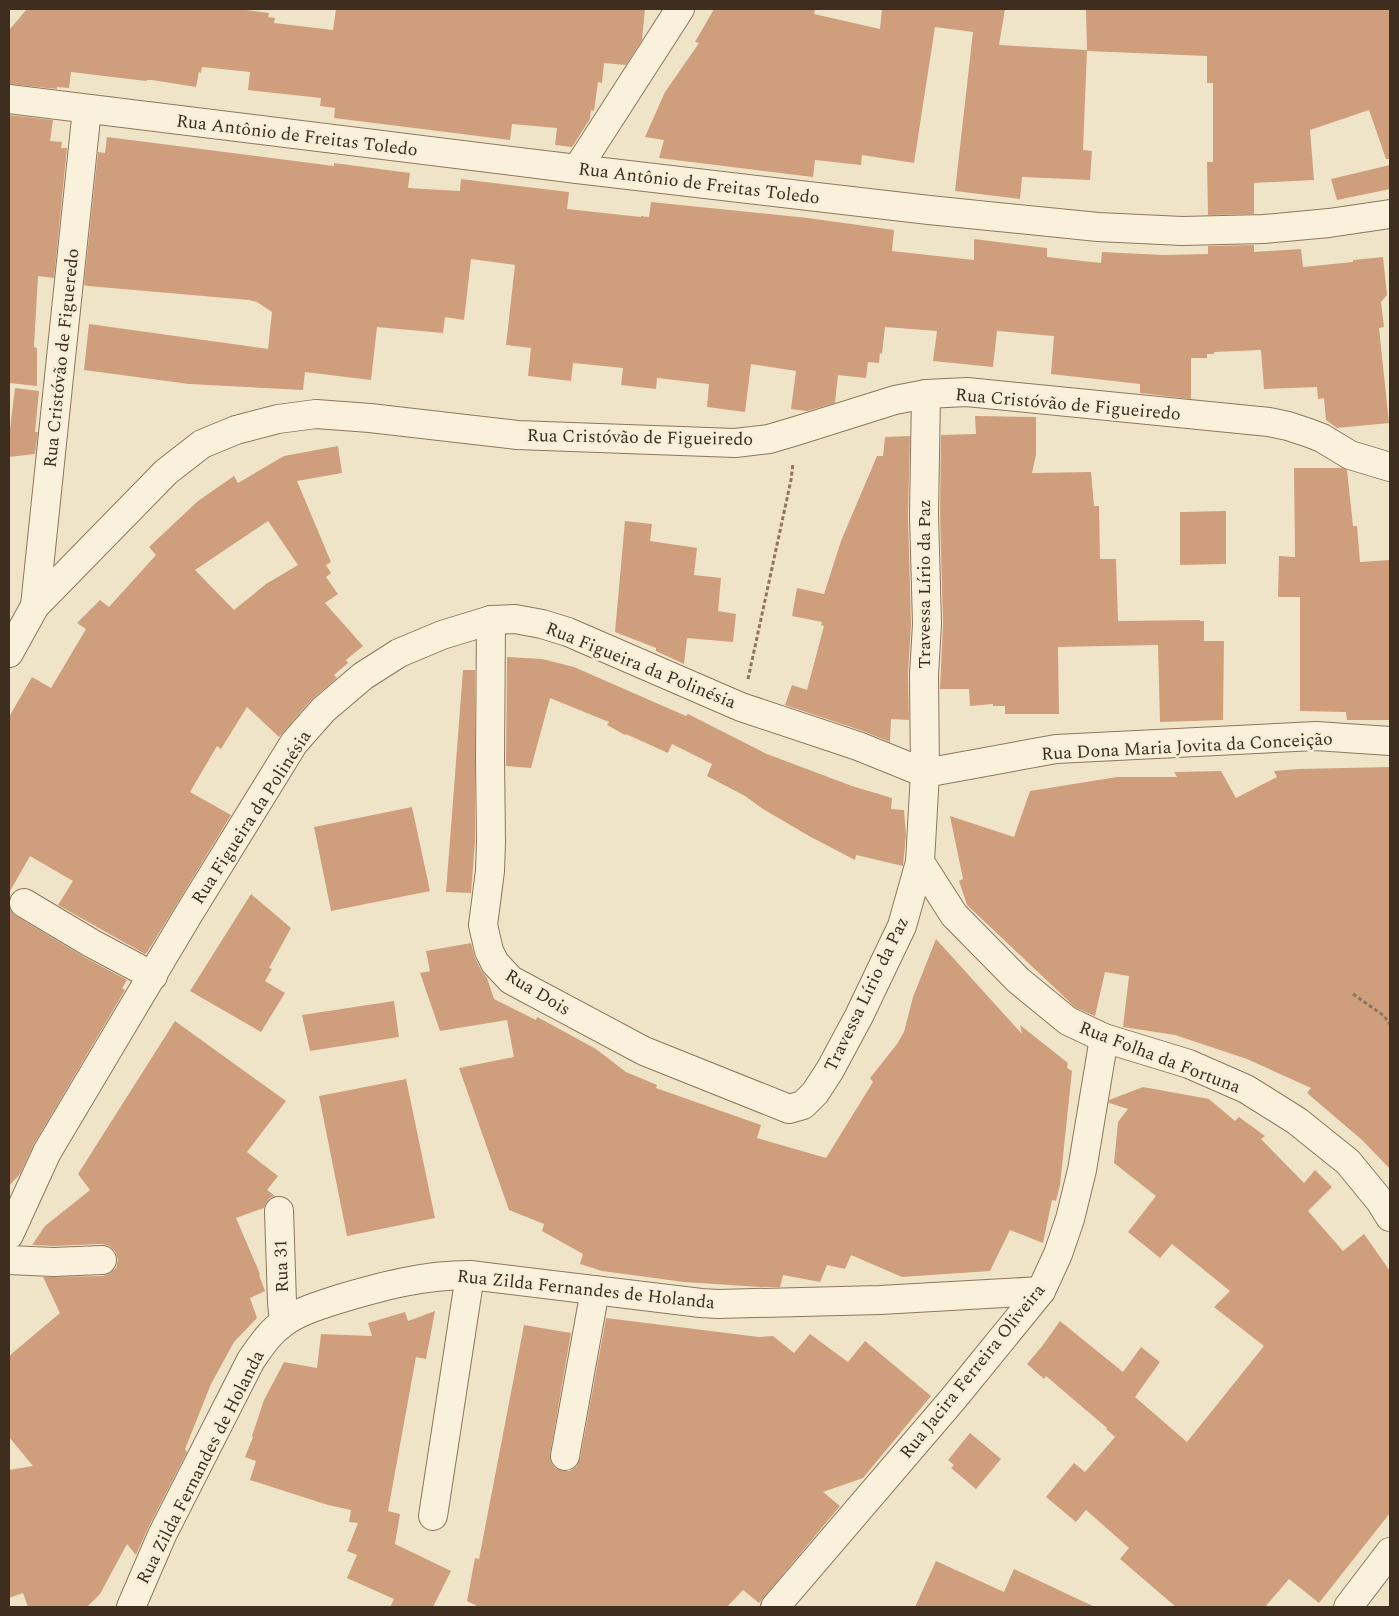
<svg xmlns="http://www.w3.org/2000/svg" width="1399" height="1616" font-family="Spectral,serif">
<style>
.building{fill:#cf9f7d;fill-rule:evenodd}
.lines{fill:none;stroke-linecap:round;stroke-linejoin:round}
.minor-casing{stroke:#8d765c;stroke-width:30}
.path{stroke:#8d765c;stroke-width:3;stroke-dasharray:4 2.5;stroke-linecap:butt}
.minor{stroke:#faf1dc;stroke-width:28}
.labels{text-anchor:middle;stroke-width:5;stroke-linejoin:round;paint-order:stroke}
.street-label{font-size:18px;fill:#3d2e20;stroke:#f7eed8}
</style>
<rect width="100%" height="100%" fill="#f0e4c8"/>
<g class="building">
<path d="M 27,9 L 238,9 L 269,13 L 268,17 L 275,18 L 274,23 L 333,30 L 336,9 L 645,9 L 642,40 L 626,65 L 604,63 L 602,83 L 598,82 L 594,111 L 591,110 L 590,119 L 572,147 L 555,145 L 557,128 L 512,124 L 510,140 L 334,118 L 335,108 L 320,106 L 321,98 L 248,90 L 250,72 L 202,67 L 201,73 L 199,72 L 196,87 L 152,80 L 147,80 L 146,81 L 71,72 L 69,88 L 57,87 L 57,89 L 9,84 L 9,30 Z"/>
<path d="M 714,9 L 815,9 L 814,14 L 880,29 L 882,9 L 1005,9 L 999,45 L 1087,50 L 1083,150 L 1092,151 L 1090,180 L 1022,177 L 1020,199 L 955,191 L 973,32 L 935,27 L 914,163 L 862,155 L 861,165 L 815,160 L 813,177 L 659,158 L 664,140 L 645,137 L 665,92 L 699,43 L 695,42 Z"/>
<path d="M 1086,9 L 1390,9 L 1390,159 L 1386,159 L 1369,110 L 1310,130 L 1314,180 L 1254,183 L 1254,214 L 1208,215 L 1207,162 L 1213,162 L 1213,83 L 1207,83 L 1207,56 L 1087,51 Z"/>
<path d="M 9,115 L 53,120 L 50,141 L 62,142 L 61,148 L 67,148 L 54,278 L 38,276 L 34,347 L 37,348 L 37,386 L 9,383 Z"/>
<path d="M 107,137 L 334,166 L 334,163 L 410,173 L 408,188 L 460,191 L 461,179 L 569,192 L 567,209 L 641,217 L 641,216 L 649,217 L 651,202 L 808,218 L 894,230 L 892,251 L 974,260 L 974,239 L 1047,248 L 1047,257 L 1101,263 L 1102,252 L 1163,255 L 1208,254 L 1208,246 L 1254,245 L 1254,252 L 1301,249 L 1303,267 L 1353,262 L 1353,260 L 1383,257 L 1387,295 L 1381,302 L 1384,327 L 1379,328 L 1389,423 L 1337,428 L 1326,420 L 1324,398 L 1318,399 L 1317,387 L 1264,389 L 1261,350 L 1214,352 L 1214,354 L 1207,354 L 1207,358 L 1191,358 L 1191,399 L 1140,393 L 1140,384 L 1051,374 L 1054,336 L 997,331 L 993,367 L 933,361 L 937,331 L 885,327 L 882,354 L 880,353 L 879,363 L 868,362 L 866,378 L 838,375 L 835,403 L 807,411 L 791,409 L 796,371 L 751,364 L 745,412 L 707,407 L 709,384 L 657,378 L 656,389 L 621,385 L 623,368 L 573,363 L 571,381 L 528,376 L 531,348 L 506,345 L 515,265 L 471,259 L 464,320 L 445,317 L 443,333 L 377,327 L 371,380 L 305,372 L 303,390 L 189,384 L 84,370 L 89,324 L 268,349 L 272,312 L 257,302 L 249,300 L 88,286 L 84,285 L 98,152 L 105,153 Z"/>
<path d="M 1390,165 L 1390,189 L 1337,200 L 1331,179 Z"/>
<path d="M 15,388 L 39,391 L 35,432 L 38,432 L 35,454 L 9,457 L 9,437 Z"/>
<path d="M 975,416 L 1036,417 L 1036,455 L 1032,473 L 1091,472 L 1094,506 L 1099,506 L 1100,559 L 1116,559 L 1118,621 L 1200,620 L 1200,621 L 1204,621 L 1204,641 L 1224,641 L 1223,720 L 1160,722 L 1158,645 L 1058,647 L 1059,714 L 1005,714 L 1005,706 L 993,706 L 993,704 L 970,706 L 969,689 L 940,689 L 943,624 L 940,515 L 941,435 L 976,434 Z"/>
<path d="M 910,436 L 908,515 L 911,624 L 908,674 L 909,720 L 891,719 L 890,742 L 863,731 L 785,705 L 792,685 L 807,690 L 824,626 L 821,625 L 822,622 L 792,616 L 797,588 L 824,594 L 841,541 L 877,456 L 883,456 L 885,437 Z"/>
<path d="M 338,446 L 342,473 L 297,481 L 331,562 L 326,565 L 331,573 L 326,577 L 338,594 L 325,603 L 363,646 L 346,660 L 348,663 L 334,675 L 337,678 L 311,700 L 279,737 L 247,707 L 221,749 L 217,746 L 190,792 L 231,815 L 148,951 L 145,954 L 58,905 L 73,881 L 30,856 L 9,893 L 9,717 L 32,677 L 51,688 L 86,629 L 77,623 L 100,600 L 109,607 L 156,555 L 149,547 L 198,501 L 234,476 L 238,483 L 284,456 ZM 268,521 L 298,565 L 266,584 L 234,610 L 195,570 Z"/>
<path d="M 1294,468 L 1342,468 L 1347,470 L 1353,526 L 1357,526 L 1360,562 L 1390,560 L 1390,720 L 1347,720 L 1346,712 L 1300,711 L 1300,597 L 1278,597 L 1279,556 L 1295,557 Z"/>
<path d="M 1226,511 L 1226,564 L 1180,565 L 1180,512 Z"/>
<path d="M 625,521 L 652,524 L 650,541 L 697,548 L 694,575 L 721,578 L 718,611 L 736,614 L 733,642 L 687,638 L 684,664 L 656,651 L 656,648 L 615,632 Z"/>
<path d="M 507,657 L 542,659 L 574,667 L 686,716 L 688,714 L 767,754 L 852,786 L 892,798 L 891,809 L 904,810 L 906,835 L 903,866 L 856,855 L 855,860 L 809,836 L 763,809 L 745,796 L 707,776 L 712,764 L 672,744 L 668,753 L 626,734 L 625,735 L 607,725 L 609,722 L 550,698 L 531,768 L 506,766 Z"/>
<path d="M 463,670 L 475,670 L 475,842 L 471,893 L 446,892 Z"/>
<path d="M 1390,767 L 1390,1169 L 1362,1140 L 1307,1093 L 1311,1088 L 1247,1059 L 1175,1035 L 1123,1027 L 1129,976 L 1105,972 L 1095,1016 L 1076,1008 L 967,905 L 959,881 L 963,879 L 950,816 L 1014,837 L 1030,791 L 1117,777 L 1177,777 L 1174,772 L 1221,771 L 1236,798 L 1277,777 L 1274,771 L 1298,769 Z"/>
<path d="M 412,807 L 430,891 L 331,911 L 314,827 Z"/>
<path d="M 251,894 L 291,928 L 269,968 L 272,969 L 265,981 L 285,993 L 261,1032 L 190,991 Z"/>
<path d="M 9,905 L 11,911 L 16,916 L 84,957 L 127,980 L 122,988 L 125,990 L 34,1144 L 20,1174 L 9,1186 Z"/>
<path d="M 936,939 L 1022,1034 L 1020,1025 L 1068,1063 L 1067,1068 L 1072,1071 L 1060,1185 L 1056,1201 L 1052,1200 L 1043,1243 L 1010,1230 L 990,1271 L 902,1277 L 851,1255 L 845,1269 L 827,1265 L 820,1282 L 783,1275 L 780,1287 L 760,1287 L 684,1282 L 602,1271 L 580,1264 L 583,1254 L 542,1231 L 544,1224 L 509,1210 L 459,1068 L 514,1057 L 507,1020 L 440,1031 L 420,973 L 430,971 L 426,951 L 471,943 L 475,958 L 481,970 L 487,978 L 494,999 L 536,1020 L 537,1017 L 552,1025 L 596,1049 L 626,1072 L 657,1085 L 656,1088 L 761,1125 L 757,1138 L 826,1158 L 873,1082 L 870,1078 L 897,1044 L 904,1032 L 913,997 Z"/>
<path d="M 394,1001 L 399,1037 L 310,1051 L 302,1015 Z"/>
<path d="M 175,1021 L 286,1101 L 247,1152 L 278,1176 L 267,1190 L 275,1196 L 270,1198 L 266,1203 L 264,1208 L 236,1218 L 260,1274 L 259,1275 L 265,1291 L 250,1298 L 257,1318 L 234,1342 L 211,1384 L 185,1449 L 187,1452 L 148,1528 L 136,1555 L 127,1544 L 100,1594 L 87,1607 L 28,1607 L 23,1593 L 9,1598 L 9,1470 L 33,1466 L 9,1437 L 9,1356 L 60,1313 L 43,1277 L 103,1276 L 110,1273 L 116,1268 L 118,1260 L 115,1251 L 109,1246 L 102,1244 L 53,1246 L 32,1245 L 45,1226 L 90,1190 L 78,1174 Z"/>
<path d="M 406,1079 L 435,1218 L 347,1236 L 319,1096 Z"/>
<path d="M 1143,1087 L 1209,1099 L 1235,1121 L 1239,1117 L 1265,1136 L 1261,1139 L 1304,1183 L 1315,1170 L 1332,1187 L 1308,1211 L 1343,1251 L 1364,1234 L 1390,1271 L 1390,1513 L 1319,1603 L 1289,1579 L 1265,1607 L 1176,1607 L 1120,1559 L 1129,1548 L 1086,1510 L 1076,1522 L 1046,1497 L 1074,1463 L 1085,1472 L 1115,1437 L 1106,1429 L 1107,1428 L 1046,1376 L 1044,1379 L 1027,1364 L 1043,1345 L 1060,1321 L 1123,1372 L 1141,1347 L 1160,1362 L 1135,1397 L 1187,1442 L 1264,1346 L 1214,1307 L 1230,1291 L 1172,1244 L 1160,1258 L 1128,1232 L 1156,1196 L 1114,1163 L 1118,1122 L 1128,1109 L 1109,1103 L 1109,1100 Z"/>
<path d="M 435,1311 L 426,1359 L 416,1357 L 388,1511 L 400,1514 L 395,1544 L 451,1571 L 433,1607 L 390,1607 L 394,1599 L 347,1578 L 357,1555 L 347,1551 L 358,1523 L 349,1522 L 351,1510 L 328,1505 L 250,1480 L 256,1461 L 245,1457 L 253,1437 L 252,1436 L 264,1400 L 284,1362 L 317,1368 L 321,1334 L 372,1336 L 368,1323 L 405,1312 L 408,1321 Z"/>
<path d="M 606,1318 L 759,1337 L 773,1336 L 794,1353 L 810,1334 L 848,1362 L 865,1341 L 931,1396 L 863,1478 L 823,1492 L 840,1506 L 759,1603 L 743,1590 L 727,1607 L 479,1607 L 467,1601 L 475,1558 L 479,1559 L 524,1325 L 571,1333 L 550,1454 L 551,1462 L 555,1468 L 563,1471 L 570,1471 L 577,1466 L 580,1459 Z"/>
<path d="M 970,1433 L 1001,1459 L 976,1489 L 951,1468 L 954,1465 L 948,1460 Z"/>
<path d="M 936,1561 L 1004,1592 L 1014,1569 L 1095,1607 L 915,1607 Z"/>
</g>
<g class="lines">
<defs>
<g id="minor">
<path d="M 9,99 L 577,169 L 929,210 L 1098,227 L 1182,231 L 1264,229 L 1329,223 L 1390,214"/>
<path d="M 577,169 L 680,9"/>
<path d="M 926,394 L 924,515 L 927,624 L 924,675 L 925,773 L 920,862 L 954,915 L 1018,980 L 1068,1021 L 1104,1038 L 1189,1064 L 1246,1089 L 1297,1121 L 1348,1162 L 1380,1201 L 1390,1217"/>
<path d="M 35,606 L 87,109"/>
<path d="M 491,620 L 490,759 L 491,842 L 490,871 L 483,925 L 489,951 L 495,963 L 511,980 L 644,1051 L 789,1109 L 803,1105 L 815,1093 L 830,1070 L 859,1016 L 902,926 L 920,862"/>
<path d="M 9,653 L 35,606 L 166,472 L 202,444 L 236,430 L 278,419 L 316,414 L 370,418 L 517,435 L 735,443 L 769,439 L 796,431 L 895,400 L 926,394 L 967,392 L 1269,422 L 1288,426 L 1309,433 L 1322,438 L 1350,455 L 1390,467"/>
<path d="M 925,773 L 1056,749 L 1316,736 L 1390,741"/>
<path d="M 24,903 L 91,943 L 153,976"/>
<path d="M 279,1211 L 282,1302 L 284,1322"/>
<path d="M 9,1235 L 47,1152 L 188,915 L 294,743 L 323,710 L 363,676 L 399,653 L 442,635 L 491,620 L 515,619 L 542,624 L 568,632 L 741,707 L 858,746 L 925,773"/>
<path d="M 9,1260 L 53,1262 L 102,1260"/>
<path d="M 565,1456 L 595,1290"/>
<path d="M 433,1516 L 470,1275"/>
<path d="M 131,1607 L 162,1535 L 251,1360 C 261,1346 269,1333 283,1323 C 299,1311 321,1305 339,1299 C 383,1286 423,1275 470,1275 L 701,1303 L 718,1304 L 880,1300 L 1041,1291"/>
<path d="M 775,1607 L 953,1399 L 1041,1291 L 1058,1254 L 1070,1219 L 1082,1170 L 1104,1038"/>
<path d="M 1348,1607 L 1390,1552"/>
</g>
</defs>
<use href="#minor" class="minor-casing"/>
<g class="path">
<path d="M 748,679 L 791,480 L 793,463"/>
<path d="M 1353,994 L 1383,1015 L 1390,1024"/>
</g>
<use href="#minor" class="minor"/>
</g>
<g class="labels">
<g class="street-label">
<text transform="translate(297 135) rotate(7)" y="6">Rua Antônio de Freitas Toledo</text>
<text transform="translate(699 183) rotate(7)" y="6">Rua Antônio de Freitas Toledo</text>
<text transform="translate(61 358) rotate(-84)" y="6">Rua Cristóvão de Figueredo</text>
<text transform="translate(1068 404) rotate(5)" y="6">Rua Cristóvão de Figueiredo</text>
<text transform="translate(640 437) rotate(1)" y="6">Rua Cristóvão de Figueiredo</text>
<text transform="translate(924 584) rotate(-90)" y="6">Travessa Lírio da Paz</text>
<text transform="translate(641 665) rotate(22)" y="6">Rua Figueira da Polinésia</text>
<text transform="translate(1187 746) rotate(-3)" y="6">Rua Dona Maria Jovita da Conceição</text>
<text transform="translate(251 817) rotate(-57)" y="6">Rua Figueira da Polinésia</text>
<text transform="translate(538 992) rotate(31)" y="6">Rua Dois</text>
<text transform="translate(866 994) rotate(-64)" y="6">Travessa Lírio da Paz</text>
<text transform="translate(1160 1057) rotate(21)" y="6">Rua Folha da Fortuna</text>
<text transform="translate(281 1266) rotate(-92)" y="6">Rua 31</text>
<text transform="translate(586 1289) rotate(6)" y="6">Rua Zilda Fernandes de Holanda</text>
<text transform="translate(972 1371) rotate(-51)" y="6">Rua Jacira Ferreira Oliveira</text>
<text transform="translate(200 1467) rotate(-63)" y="6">Rua Zilda Fernandes de Holanda</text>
</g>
</g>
<rect width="1399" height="1616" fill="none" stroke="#3d2e20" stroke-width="20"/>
</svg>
